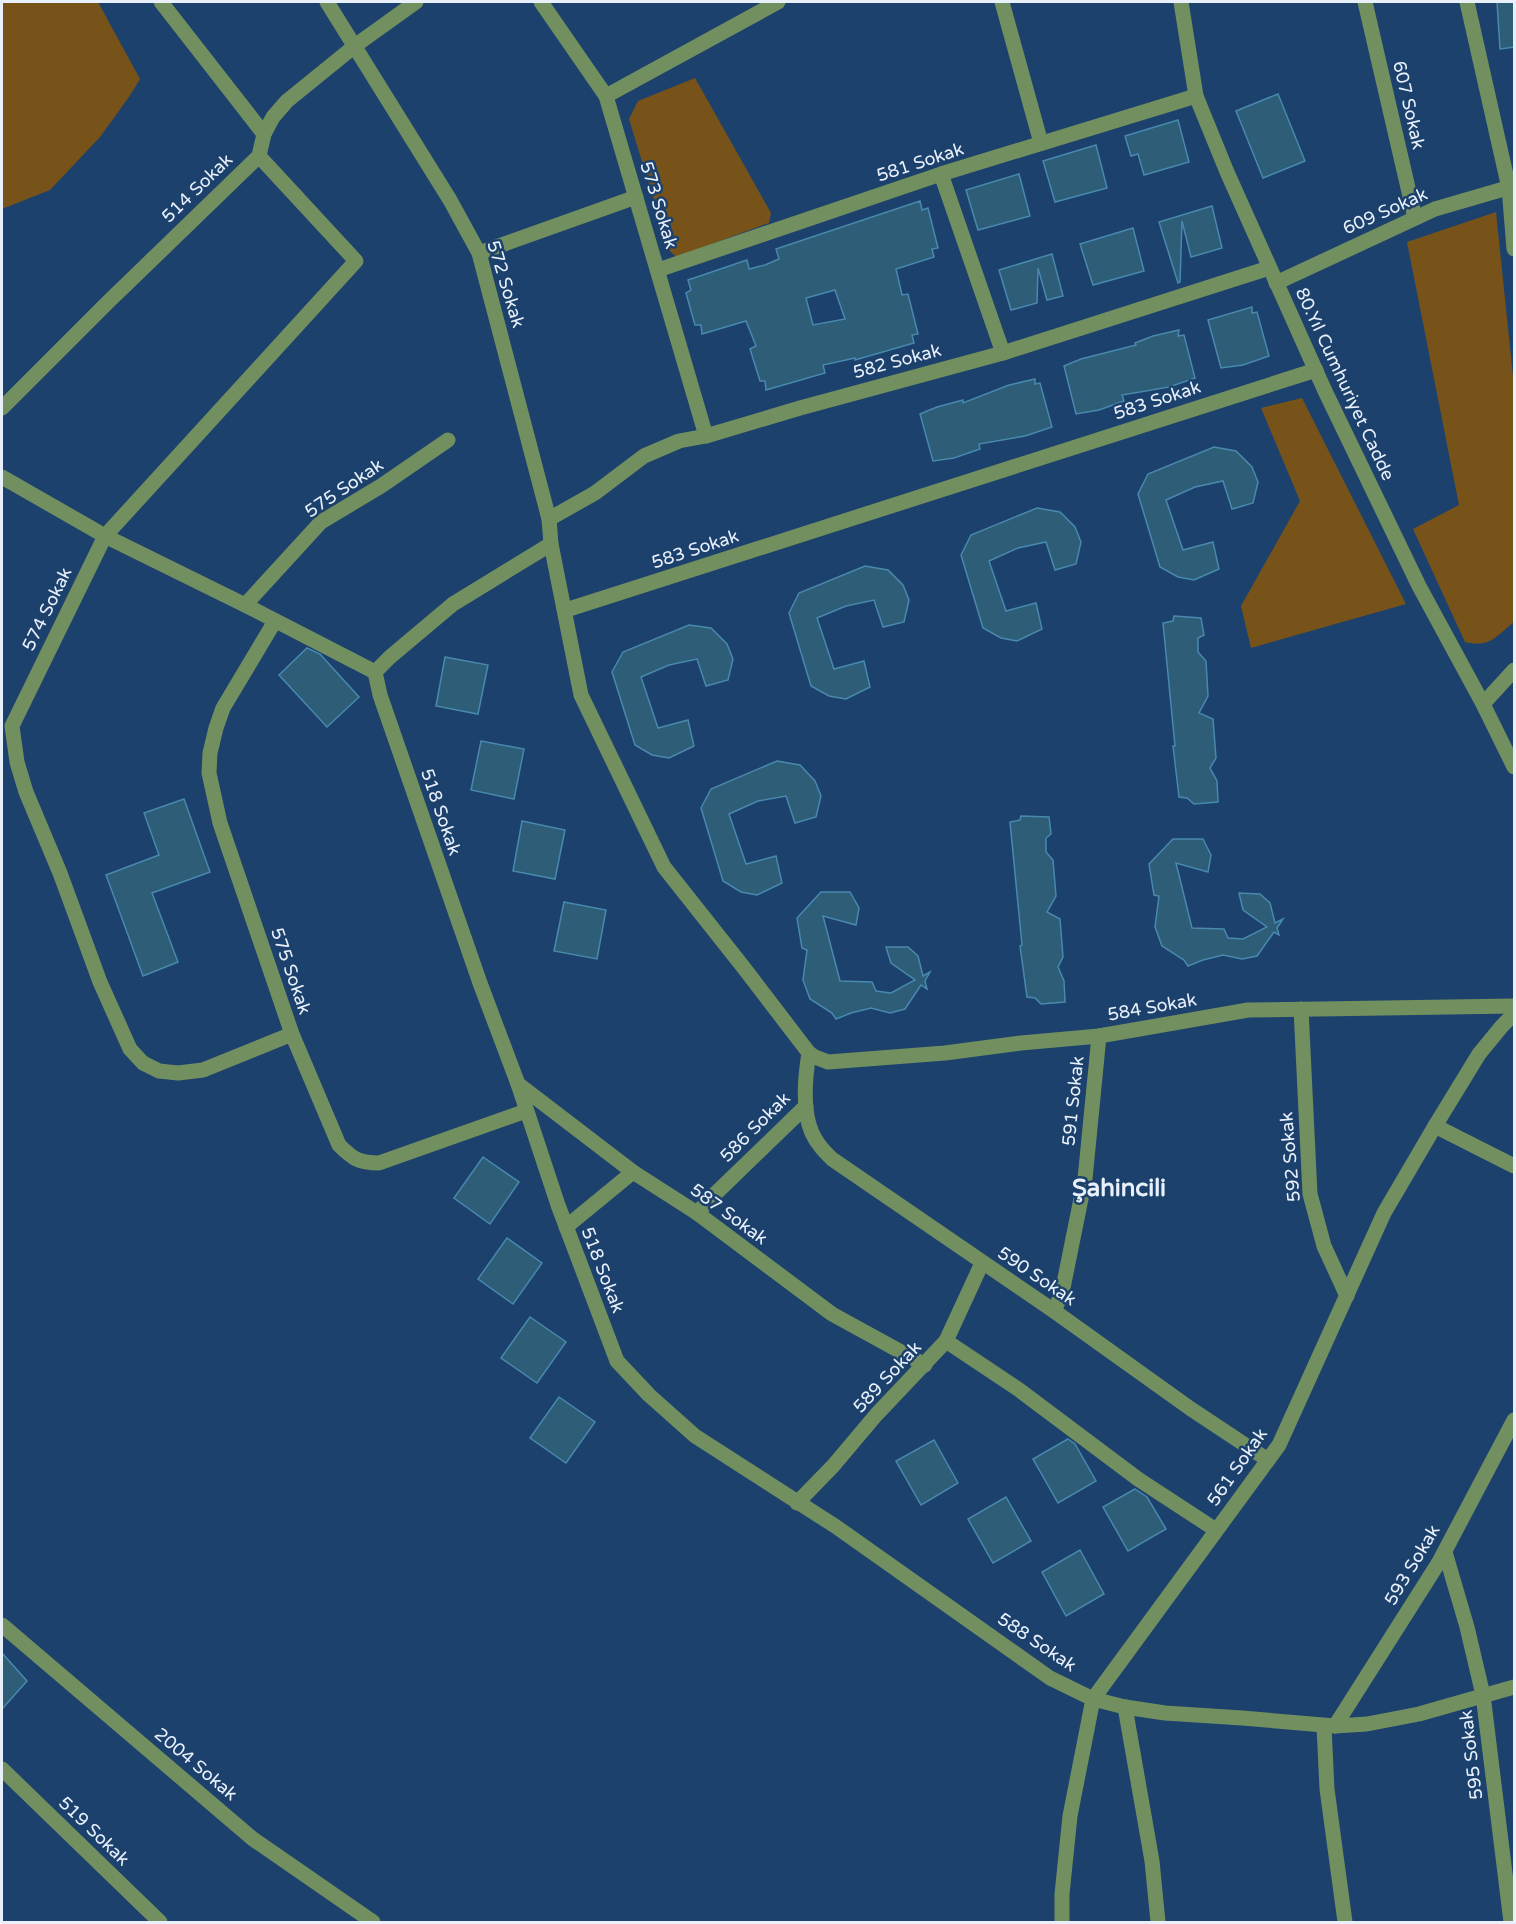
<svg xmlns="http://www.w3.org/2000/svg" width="1516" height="1924" font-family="'Varela Round',sans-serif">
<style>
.green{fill:#77531a}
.building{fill:#2d5d77;stroke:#4889ad;stroke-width:1.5;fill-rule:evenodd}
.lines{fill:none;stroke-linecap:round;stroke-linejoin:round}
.minor{stroke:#728f60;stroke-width:15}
.labels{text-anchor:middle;stroke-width:5;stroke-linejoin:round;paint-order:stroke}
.street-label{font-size:18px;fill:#e8f0fb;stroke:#1c416c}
.district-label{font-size:24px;font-weight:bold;fill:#e8f0fb;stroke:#1c416c}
</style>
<rect width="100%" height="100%" fill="#1c416c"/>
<g class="green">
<path d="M 2,2 L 98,2 L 140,79 L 129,97 L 100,137 L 50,190 L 2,209 Z"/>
<path d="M 695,78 L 771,213 L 769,223 L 676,257 L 669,250 L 629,119 L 638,101 Z"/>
<path d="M 1496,212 L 1514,386 L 1514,622 C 1495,637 1490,648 1465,642 L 1413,529 L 1459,505 L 1407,242 Z"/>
<path d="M 1302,398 L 1406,604 L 1251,648 L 1241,606 L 1300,501 L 1261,408 Z"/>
</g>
<g class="building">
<path d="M 1497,2 L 1515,2 L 1515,47 L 1500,49 Z"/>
<path d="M 1278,94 L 1305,161 L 1263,178 L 1236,111 Z"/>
<path d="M 1178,120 L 1189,162 L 1144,175 L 1138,154 L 1131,156 L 1125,136 Z"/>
<path d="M 1096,145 L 1107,188 L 1055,202 L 1043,161 Z"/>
<path d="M 1019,174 L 1030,216 L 978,230 L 966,190 Z"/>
<path d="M 920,201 L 922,210 L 928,208 L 938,248 L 932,249 L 934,257 L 896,269 L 902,295 L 908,294 L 918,334 L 912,335 L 914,343 L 855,360 L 855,358 L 823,365 L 825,373 L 766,390 L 765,381 L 760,381 L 750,349 L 756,346 L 746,321 L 702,334 L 701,325 L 695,325 L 686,293 L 691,290 L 688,280 L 747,260 L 749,269 L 765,265 L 779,259 L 776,249 ZM 835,290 L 845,319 L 813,325 L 806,298 Z"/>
<path d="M 1212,206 L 1222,248 L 1191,257 L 1182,221 L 1180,282 L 1178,283 L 1159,222 Z"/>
<path d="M 1133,228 L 1144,271 L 1093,285 L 1080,244 Z"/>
<path d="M 1052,254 L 1063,296 L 1047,300 L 1038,268 L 1037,303 L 1011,310 L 999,270 Z"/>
<path d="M 1252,307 L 1252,313 L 1257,312 L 1269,356 L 1243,365 L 1221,368 L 1208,320 Z"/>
<path d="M 1179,330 L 1178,336 L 1184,335 L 1195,378 L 1169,387 L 1122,395 L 1124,401 L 1099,410 L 1076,414 L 1064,366 L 1081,359 L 1136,345 L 1135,343 L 1153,336 Z"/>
<path d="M 1035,379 L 1035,384 L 1040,383 L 1052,427 L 1025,436 L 979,444 L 980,449 L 954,458 L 933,461 L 920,414 L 937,407 L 963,400 L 963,403 L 1009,385 Z"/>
<path d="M 1214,447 L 1236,451 L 1252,467 L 1258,482 L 1253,503 L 1232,509 L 1223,481 L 1195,487 L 1166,500 L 1183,550 L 1213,542 L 1219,569 L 1194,580 L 1178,577 L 1160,567 L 1138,494 L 1148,474 Z"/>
<path d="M 1037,508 L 1060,512 L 1075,527 L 1081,542 L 1076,564 L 1055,570 L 1046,542 L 1018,548 L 989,561 L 1006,611 L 1036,603 L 1042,629 L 1017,641 L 1001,638 L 983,628 L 961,555 L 971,535 Z"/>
<path d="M 865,566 L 888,570 L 903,585 L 909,600 L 904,622 L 883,627 L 874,600 L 846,606 L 817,618 L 834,669 L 864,661 L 870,687 L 846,699 L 829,696 L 811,686 L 789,613 L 799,593 Z"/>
<path d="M 1174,616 L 1201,618 L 1204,635 L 1198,638 L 1198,652 L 1206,661 L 1208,696 L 1199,713 L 1213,719 L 1216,758 L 1210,768 L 1217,781 L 1218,802 L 1194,804 L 1187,798 L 1179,797 L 1173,746 L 1175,746 L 1163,623 L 1173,621 Z"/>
<path d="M 689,625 L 711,628 L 727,644 L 733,659 L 728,680 L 706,686 L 697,659 L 669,665 L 641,677 L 658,728 L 688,720 L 694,746 L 669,758 L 652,755 L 635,745 L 612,672 L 623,652 Z"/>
<path d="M 307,648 L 320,654 L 359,697 L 327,727 L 279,675 Z"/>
<path d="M 445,657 L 488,665 L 478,714 L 436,706 Z"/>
<path d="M 481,741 L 524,749 L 514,799 L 471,790 Z"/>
<path d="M 777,761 L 800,765 L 815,781 L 821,796 L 816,817 L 795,823 L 786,796 L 758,801 L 729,814 L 746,864 L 776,856 L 782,883 L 757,895 L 741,892 L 723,881 L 701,808 L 711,789 Z"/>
<path d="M 184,799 L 210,872 L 152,893 L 178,962 L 143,976 L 106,875 L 159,855 L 144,813 Z"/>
<path d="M 1021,816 L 1049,817 L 1051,834 L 1046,838 L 1046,852 L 1053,860 L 1056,896 L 1047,912 L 1060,919 L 1063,957 L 1058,967 L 1064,981 L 1065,1002 L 1041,1004 L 1035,998 L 1027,997 L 1020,946 L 1022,945 L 1010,822 L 1020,820 Z"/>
<path d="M 522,821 L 565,830 L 555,879 L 513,871 Z"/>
<path d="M 1173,839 L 1203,839 L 1211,855 L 1208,872 L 1176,863 L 1192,928 L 1224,929 L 1228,938 L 1243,939 L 1267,927 L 1243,910 L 1239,893 L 1260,894 L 1270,903 L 1275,923 L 1283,919 L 1277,928 L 1279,935 L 1274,932 L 1257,956 L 1242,959 L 1223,955 L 1203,960 L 1188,966 L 1184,960 L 1162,946 L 1155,927 L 1159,896 L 1154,895 L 1149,864 Z"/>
<path d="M 821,892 L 850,892 L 859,908 L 856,925 L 823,916 L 840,981 L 872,982 L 876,991 L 891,993 L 915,980 L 891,963 L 886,947 L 908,947 L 918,956 L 923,976 L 930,972 L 925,981 L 927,989 L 921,985 L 905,1009 L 890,1013 L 871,1008 L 851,1013 L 836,1019 L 832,1013 L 810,999 L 803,980 L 807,950 L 802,948 L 797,918 Z"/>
<path d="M 564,902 L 606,910 L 597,959 L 554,951 Z"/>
<path d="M 483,1157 L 519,1182 L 490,1224 L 454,1198 Z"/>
<path d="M 507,1238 L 542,1263 L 513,1304 L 478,1279 Z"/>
<path d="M 530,1317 L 566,1342 L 537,1383 L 501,1358 Z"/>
<path d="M 559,1397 L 595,1422 L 566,1463 L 530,1438 Z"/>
<path d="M 1068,1439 L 1075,1444 L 1096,1481 L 1058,1503 L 1033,1459 Z"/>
<path d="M 934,1440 L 958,1483 L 921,1505 L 896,1461 Z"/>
<path d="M 1135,1489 L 1147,1497 L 1166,1529 L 1128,1551 L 1103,1507 Z"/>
<path d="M 1006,1497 L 1031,1541 L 993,1563 L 968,1519 Z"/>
<path d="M 1080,1550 L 1104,1594 L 1066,1616 L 1042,1572 Z"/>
<path d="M 2,1653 L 27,1681 L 2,1709 Z"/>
</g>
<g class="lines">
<g class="minor">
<path d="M 161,2 L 264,134"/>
<path d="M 327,2 L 450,200 L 479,253 L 549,519 L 551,544 L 581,695 L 664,867 L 744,968 L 809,1053 L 815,1057 L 828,1062 L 945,1053 L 1021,1043 L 1099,1036 L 1248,1010 L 1514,1006"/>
<path d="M 541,2 L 606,96 L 706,436"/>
<path d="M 1002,2 L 1041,143"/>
<path d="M 1181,2 L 1196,96 L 1227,172 L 1325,391 L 1419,586 L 1483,704 L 1514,767"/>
<path d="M 1365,2 L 1415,218"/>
<path d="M 1467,2 L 1509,188 L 1514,249"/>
<path d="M 606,96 L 778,2"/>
<path d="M 259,156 L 356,261 L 105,536 L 12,726 L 17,762 L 26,792 L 60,873 L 100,982 L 130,1049 L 143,1063 L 159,1071 L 178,1073 L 203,1070 L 292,1034"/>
<path d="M 941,174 L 1003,353"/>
<path d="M 479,253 L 636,197"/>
<path d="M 658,270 L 941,174 L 1196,96"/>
<path d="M 1276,283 L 1435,209 L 1514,186"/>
<path d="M 2,408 L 106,304 L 259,156 L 264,134 L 273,117 L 287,101 L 356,45 L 416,2"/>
<path d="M 2,477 L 105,536 L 245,605 L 375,672 L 380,695 L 480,983 L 518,1084 L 558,1205 L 617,1361 L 649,1395 L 695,1436 L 835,1526 L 1050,1678 L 1093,1699 L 1125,1707 L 1165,1713 L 1242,1718 L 1335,1726 L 1367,1724 L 1419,1714 L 1514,1687"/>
<path d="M 549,519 L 595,493 L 644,456 L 679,441 L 706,436 L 800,408 L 1003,353 L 1269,268"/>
<path d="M 245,605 L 321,522 L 381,486 L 448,440"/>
<path d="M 566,610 L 1316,370"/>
<path d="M 275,621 L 223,708 L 216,728 L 210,753 L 209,773 L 220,823 L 292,1034 L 339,1145 C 353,1159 359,1163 379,1163 L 526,1111"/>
<path d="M 375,672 L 390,657 L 453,604 L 551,544"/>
<path d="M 1483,704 L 1514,670"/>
<path d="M 1301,1009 L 1310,1194 L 1324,1246 L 1347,1296"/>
<path d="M 809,1053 C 805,1077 802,1110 812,1133 C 817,1144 824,1151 832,1159 L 1054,1311 L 1191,1409 L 1268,1460"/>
<path d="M 518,1084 L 633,1172 L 697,1213 L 832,1314 L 925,1365"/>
<path d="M 1435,1126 L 1514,1166"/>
<path d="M 697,1213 L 713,1196 L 806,1106"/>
<path d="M 566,1227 L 633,1172"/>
<path d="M 1054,1311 L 1062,1293 L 1085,1179 L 1099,1036"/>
<path d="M 946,1341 L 1018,1389 L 1138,1479 L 1216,1530"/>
<path d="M 797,1503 L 833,1466 L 876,1415 L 946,1341 L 982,1263"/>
<path d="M 1445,1552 L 1467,1627 L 1483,1695 L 1511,1922"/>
<path d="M 2,1625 L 253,1839 L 373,1922"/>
<path d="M 1125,1707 L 1152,1861 L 1158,1922"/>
<path d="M 1335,1726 L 1439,1562 L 1514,1420"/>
<path d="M 1324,1727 L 1327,1789 L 1345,1922"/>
<path d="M 2,1769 L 160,1922"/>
<path d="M 1062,1922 L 1062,1894 L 1070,1816 L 1093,1699 L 1279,1445 L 1384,1213 L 1435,1126 L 1479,1054 L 1502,1026 L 1514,1014"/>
</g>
</g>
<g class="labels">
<g class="street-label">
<text transform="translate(1409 105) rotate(77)" y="6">607 Sokak</text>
<text transform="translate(920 162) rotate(-18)" y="6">581 Sokak</text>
<text transform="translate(197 188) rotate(-44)" y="6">514 Sokak</text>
<text transform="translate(659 205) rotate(73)" y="6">573 Sokak</text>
<text transform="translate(1385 211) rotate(-24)" y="6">609 Sokak</text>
<text transform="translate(506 284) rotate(73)" y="6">572 Sokak</text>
<text transform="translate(897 361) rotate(-15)" y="6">582 Sokak</text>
<text transform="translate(1345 384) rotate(65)" y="6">80.Yıl Cumhuriyet Cadde</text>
<text transform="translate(1157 400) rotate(-18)" y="6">583 Sokak</text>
<text transform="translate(344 488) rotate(-34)" y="6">575 Sokak</text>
<text transform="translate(695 549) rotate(-18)" y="6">583 Sokak</text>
<text transform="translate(47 609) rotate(-64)" y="6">574 Sokak</text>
<text transform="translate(441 812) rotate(71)" y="6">518 Sokak</text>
<text transform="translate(291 971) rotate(71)" y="6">575 Sokak</text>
<text transform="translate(1152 1007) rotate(-10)" y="6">584 Sokak</text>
<text transform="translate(1073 1101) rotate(-84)" y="6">591 Sokak</text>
<text transform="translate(755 1127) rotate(-45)" y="6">586 Sokak</text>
<text transform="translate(1290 1157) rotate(-95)" y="6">592 Sokak</text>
<text transform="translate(729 1214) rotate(36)" y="6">587 Sokak</text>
<text transform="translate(603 1270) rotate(69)" y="6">518 Sokak</text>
<text transform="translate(1037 1276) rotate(34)" y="6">590 Sokak</text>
<text transform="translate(887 1377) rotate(-47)" y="6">589 Sokak</text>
<text transform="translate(1237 1467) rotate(-55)" y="6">561 Sokak</text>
<text transform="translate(1412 1565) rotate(-59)" y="6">593 Sokak</text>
<text transform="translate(1037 1642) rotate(34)" y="6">588 Sokak</text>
<text transform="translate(1471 1755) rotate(-97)" y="6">595 Sokak</text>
<text transform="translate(196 1764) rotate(40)" y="6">2004 Sokak</text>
<text transform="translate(94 1831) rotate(44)" y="6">519 Sokak</text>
</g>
<g class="district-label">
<text x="1119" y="1196">Şahincili</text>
</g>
</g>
<rect width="1516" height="1924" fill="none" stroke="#e8f0fb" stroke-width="6"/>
</svg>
